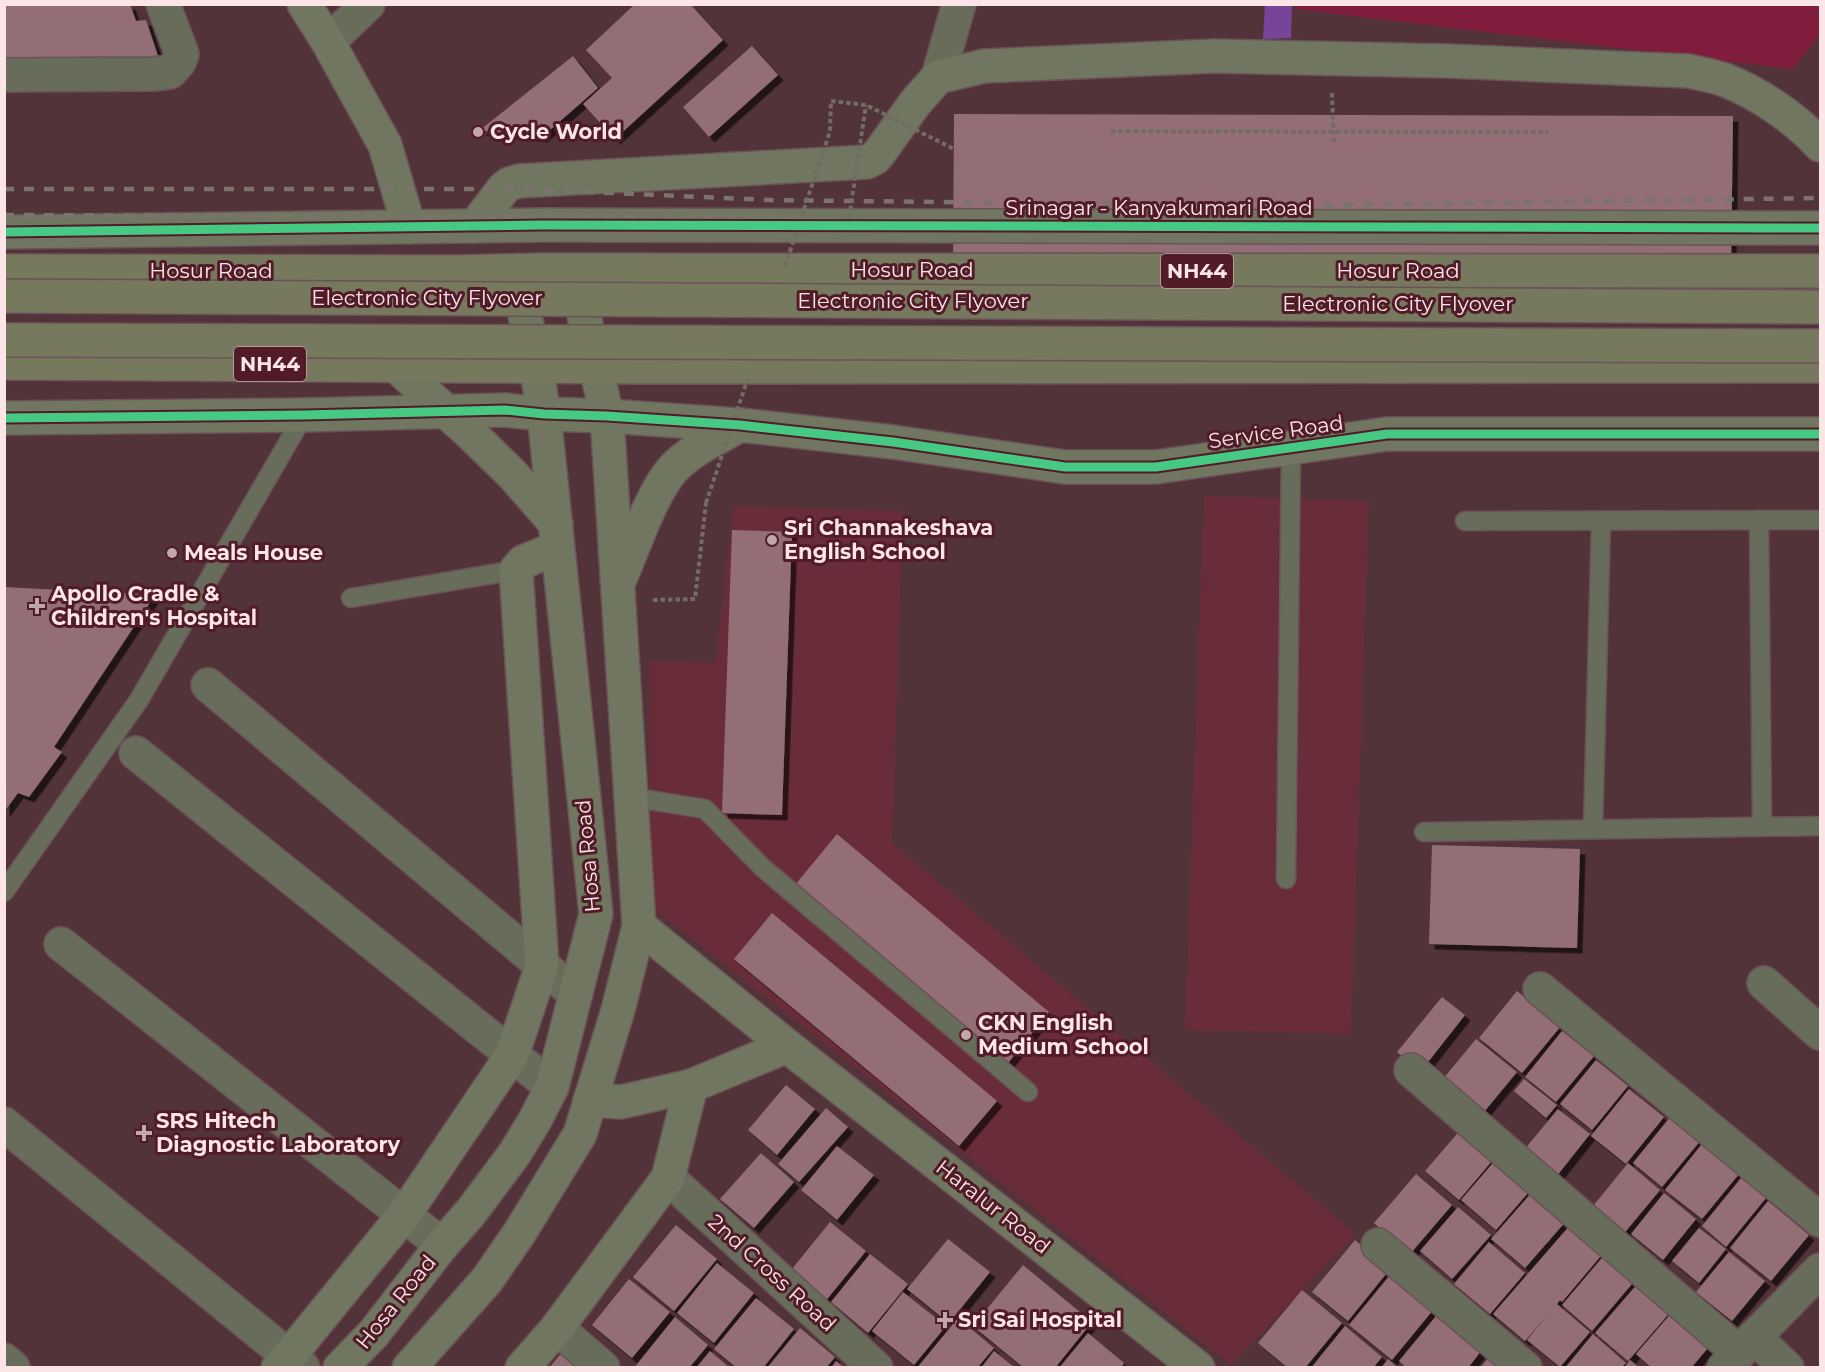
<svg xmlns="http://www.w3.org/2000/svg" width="1825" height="1372" font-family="Montserrat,sans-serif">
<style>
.built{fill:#682d39}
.green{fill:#811d3c}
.water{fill:#784499}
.building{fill:#936e76;filter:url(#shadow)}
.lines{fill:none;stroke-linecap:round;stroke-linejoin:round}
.lane-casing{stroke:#6a5257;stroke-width:21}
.street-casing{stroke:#6a5257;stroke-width:36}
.secondary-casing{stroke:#6a5257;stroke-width:36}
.highway-casing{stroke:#6a5257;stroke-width:36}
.path{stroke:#716d64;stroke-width:4;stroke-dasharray:4.5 3;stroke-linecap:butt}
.lane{stroke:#686c5a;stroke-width:18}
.street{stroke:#686c5a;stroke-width:33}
.secondary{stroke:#707660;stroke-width:33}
.highway{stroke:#76795e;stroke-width:33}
.rail{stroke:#7b746c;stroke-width:4.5;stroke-dasharray:10 10;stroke-linecap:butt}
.highway-bridge-casing{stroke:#6a5257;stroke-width:36;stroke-linecap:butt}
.path-bridge{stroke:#716d64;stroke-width:4;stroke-dasharray:4.5 3;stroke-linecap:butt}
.highway-bridge{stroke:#76795e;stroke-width:33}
.cycleway-casing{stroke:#521b28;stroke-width:13}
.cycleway{stroke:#46c982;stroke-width:9}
.poi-dot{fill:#c0a7aa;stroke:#521b28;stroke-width:2}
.labels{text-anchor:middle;stroke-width:6;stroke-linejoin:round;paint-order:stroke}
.shield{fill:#521b28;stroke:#c8a8ae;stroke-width:1.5}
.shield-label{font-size:20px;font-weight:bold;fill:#fbe5e7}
.poi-label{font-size:21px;font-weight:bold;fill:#fbe5e7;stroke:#521b28;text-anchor:start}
.street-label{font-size:21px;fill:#fbe5e7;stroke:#521b28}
</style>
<defs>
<filter id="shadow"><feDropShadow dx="5.5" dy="5.5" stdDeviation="0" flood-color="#0009"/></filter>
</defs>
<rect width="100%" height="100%" fill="#513339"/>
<g class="built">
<path d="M 1204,496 L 1369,501 L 1351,1034 L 1185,1030 Z"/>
<path d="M 733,506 L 903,511 L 892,843 L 1356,1234 L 1231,1365 L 649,905 L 649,660 L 716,663 Z"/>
</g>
<path class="green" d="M 1298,4 L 1820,4 L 1820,34 L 1793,69 L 1296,9 Z"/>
<path class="water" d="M 1265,5 L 1292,5 L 1291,38 L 1263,39 Z"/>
<g class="building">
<path d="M 4,4 L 130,4 L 136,21 L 146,20 L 159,59 L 4,58 Z"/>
<path d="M 635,4 L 690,4 L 723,40 L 615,139 L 583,104 L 612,78 L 586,50 Z"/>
<path d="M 752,46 L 778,75 L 709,137 L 683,107 Z"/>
<path d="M 573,56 L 598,88 L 542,137 L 480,130 Z"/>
<path d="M 954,114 L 1733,116 L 1731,268 L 953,267 Z"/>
<path d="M 732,530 L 792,532 L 782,815 L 722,813 Z"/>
<path d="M 4,587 L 155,595 L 54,747 L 62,752 L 29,797 L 18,793 L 4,812 Z"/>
<path d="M 837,834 L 1049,1012 L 1008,1063 L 795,885 Z"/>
<path d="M 1432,845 L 1580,849 L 1577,948 L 1429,944 Z"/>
<path d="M 772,913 L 997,1101 L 959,1146 L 734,959 Z"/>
<path d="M 1517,991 L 1561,1026 L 1522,1073 L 1479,1038 Z"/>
<path d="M 1442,997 L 1465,1015 L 1421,1071 L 1397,1052 Z"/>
<path d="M 1562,1031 L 1594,1056 L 1556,1102 L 1525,1077 Z"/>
<path d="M 1476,1039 L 1517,1072 L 1479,1118 L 1438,1085 Z"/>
<path d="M 1596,1060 L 1628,1086 L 1592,1130 L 1560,1104 Z"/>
<path d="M 1524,1079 L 1557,1105 L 1546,1118 L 1514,1091 Z"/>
<path d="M 786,1085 L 815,1109 L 777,1155 L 748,1130 Z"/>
<path d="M 1629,1089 L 1664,1117 L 1626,1164 L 1591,1136 Z"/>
<path d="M 826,1108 L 848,1127 L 799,1182 L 778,1164 Z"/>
<path d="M 1558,1109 L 1590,1134 L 1556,1177 L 1524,1150 Z"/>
<path d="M 1671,1116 L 1701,1140 L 1662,1187 L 1633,1163 Z"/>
<path d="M 1463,1127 L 1497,1155 L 1459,1200 L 1425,1171 Z"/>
<path d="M 1702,1144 L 1739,1174 L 1702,1219 L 1665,1190 Z"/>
<path d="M 837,1146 L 874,1175 L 837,1220 L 801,1190 Z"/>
<path d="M 761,1153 L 794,1182 L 754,1228 L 720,1199 Z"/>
<path d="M 1499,1156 L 1534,1186 L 1496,1230 L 1461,1200 Z"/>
<path d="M 1628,1163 L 1660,1190 L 1621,1237 L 1589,1211 Z"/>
<path d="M 1416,1174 L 1452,1205 L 1410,1254 L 1374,1223 Z"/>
<path d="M 1741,1178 L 1766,1198 L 1726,1247 L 1702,1226 Z"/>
<path d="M 1533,1191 L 1567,1220 L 1525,1268 L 1491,1239 Z"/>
<path d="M 1664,1193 L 1696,1219 L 1663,1260 L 1631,1234 Z"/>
<path d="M 1768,1201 L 1809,1235 L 1771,1281 L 1730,1248 Z"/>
<path d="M 1458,1207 L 1491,1235 L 1452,1279 L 1420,1251 Z"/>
<path d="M 830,1222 L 866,1251 L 824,1303 L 788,1274 Z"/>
<path d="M 1572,1223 L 1605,1251 L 1562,1302 L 1560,1300 L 1557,1304 L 1590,1332 L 1560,1367 L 1527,1340 L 1549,1313 L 1525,1341 L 1493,1314 Z"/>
<path d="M 676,1225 L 717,1259 L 674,1311 L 633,1277 Z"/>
<path d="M 1699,1228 L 1726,1249 L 1699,1283 L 1672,1261 Z"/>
<path d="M 948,1239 L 990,1272 L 949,1323 L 907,1289 Z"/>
<path d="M 1355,1240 L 1390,1269 L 1348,1321 L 1312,1292 Z"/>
<path d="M 1489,1242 L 1525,1273 L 1490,1314 L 1454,1284 Z"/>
<path d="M 1607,1252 L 1637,1278 L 1592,1331 L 1562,1305 Z"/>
<path d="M 1729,1252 L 1765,1281 L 1732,1321 L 1696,1292 Z"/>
<path d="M 870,1254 L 908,1284 L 868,1333 L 831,1302 Z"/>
<path d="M 717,1263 L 754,1293 L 714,1343 L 677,1313 Z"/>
<path d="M 1023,1265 L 1092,1322 L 1055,1368 L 1024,1368 L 973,1326 Z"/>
<path d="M 1390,1275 L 1433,1310 L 1392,1360 L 1349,1325 Z"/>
<path d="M 629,1279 L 670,1312 L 632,1358 L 592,1325 Z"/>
<path d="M 1640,1281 L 1673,1309 L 1628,1361 L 1595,1333 Z"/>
<path d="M 1302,1290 L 1342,1323 L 1305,1368 L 1288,1368 L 1258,1343 Z"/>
<path d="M 903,1292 L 946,1326 L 914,1365 L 872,1331 Z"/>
<path d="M 756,1298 L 794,1329 L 763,1368 L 737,1368 L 714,1349 Z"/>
<path d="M 1674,1310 L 1713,1342 L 1691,1368 L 1652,1368 L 1636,1354 Z"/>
<path d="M 1437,1315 L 1481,1351 L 1468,1368 L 1407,1368 L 1399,1361 Z"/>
<path d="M 675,1317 L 708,1345 L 689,1368 L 634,1368 Z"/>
<path d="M 958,1318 L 994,1348 L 977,1368 L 917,1368 Z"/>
<path d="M 1345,1326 L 1382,1357 L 1373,1368 L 1311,1368 Z"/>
<path d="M 800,1328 L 835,1357 L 826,1368 L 767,1368 Z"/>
<path d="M 1088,1333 L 1124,1363 L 1121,1368 L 1059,1368 Z"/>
<path d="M 1593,1334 L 1626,1363 L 1621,1368 L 1565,1368 Z"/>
<path d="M 564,1350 L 584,1368 L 549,1368 Z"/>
<path d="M 710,1351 L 730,1368 L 696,1368 Z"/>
<path d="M 994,1351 L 1015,1368 L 981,1368 Z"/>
<path d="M 1488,1358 L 1499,1368 L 1480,1368 Z"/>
<path d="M 1388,1359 L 1398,1368 L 1381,1368 Z"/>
<path d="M 1630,1360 L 1640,1368 L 1624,1368 Z"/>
<path d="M 836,1361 L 845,1368 L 831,1368 Z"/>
</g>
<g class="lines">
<defs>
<g id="lane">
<path d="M 1759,520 L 1762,826"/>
<path d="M 1465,521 L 1820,520"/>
<path d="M 351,598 L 516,570"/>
<path d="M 631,797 L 705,809 L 763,868 L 1028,1092"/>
<path d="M 1593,829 L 1601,521"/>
<path d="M 1424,832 L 1820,826"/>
<path d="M 1286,879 L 1291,448"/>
<path d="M 4,892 L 139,700 L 304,415"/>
</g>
<g id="street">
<path d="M 328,42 L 368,4"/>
<path d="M 4,75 L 153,74 L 170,72 L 179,62 L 182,54 L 163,4"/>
<path d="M 938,77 L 959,4"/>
<path d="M 208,685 L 576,994"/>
<path d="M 136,753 L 552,1087"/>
<path d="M 61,944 L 442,1245"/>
<path d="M 1764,983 L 1820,1033"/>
<path d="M 1540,989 L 1820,1220"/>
<path d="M 1411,1070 L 1739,1353"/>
<path d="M 4,1124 L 303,1368"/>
<path d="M 668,1178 L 876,1368"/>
<path d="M 1378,1245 L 1525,1368"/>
<path d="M 557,1328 L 603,1368"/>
<path d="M 1754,1337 L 1787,1368"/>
<path d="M 4,1360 L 13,1368"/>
<path d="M 1724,1368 L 1820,1270"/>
</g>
<g id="secondary">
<path d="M 304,4 L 328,42 L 385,145 L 409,227"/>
<path d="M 475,226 L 504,188 L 509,184 L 519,181 L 867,162 L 875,158 L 880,152 L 915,103 L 938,77 L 984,66 L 1214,56 L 1448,61 L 1689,71 C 1701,74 1714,76 1725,80 C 1760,94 1795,118 1820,145"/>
<path d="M 4,232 L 542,225 L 1820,228"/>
<path d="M 394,364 L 473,436 L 513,475 L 556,524"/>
<path d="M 4,418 L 304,415 L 505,410 L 544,414 L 607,416 L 740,425 L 893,442 L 1065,467 L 1156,467 L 1387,434 L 1820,434"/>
<path d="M 620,579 C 633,549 652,492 673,469 C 690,450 718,438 740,425"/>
<path d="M 639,926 L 787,1046 L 1198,1368"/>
<path d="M 590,1100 L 621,1102 L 691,1086 L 787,1046"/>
<path d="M 278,1368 L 289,1356 L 404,1215 L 512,1055 L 542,966 L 516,570 L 523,562 L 557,548"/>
<path d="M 340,1368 L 374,1333 L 442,1245 L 471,1212 L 515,1153 L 535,1120 L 552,1087 L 596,914 L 544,414 L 536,365 L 515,272"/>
<path d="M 409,1368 L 487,1280 L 520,1232 L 580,1134 L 618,1010 L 639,926 L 607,416 L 574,272"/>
<path d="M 522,1368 L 557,1328 L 668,1178 L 691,1086"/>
</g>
<g id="highway">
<path d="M 4,271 L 457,272 L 543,270 L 1820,271"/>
<path d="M 4,363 L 639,367 L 1820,366"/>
</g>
</defs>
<use href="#lane" class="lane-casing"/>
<use href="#street" class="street-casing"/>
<use href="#secondary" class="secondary-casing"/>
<use href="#highway" class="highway-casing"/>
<g class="path">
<path d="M 1332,93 L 1334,146"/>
<path d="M 1111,131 L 1548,132"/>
<path d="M 653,600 L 695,599 L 706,503"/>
</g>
<use href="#lane" class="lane"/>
<use href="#street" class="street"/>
<use href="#secondary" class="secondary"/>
<use href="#highway" class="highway"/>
<g class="rail">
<path d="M 4,189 L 521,189 L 770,200 L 1267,206 L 1820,198"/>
<path d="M 4,215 L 775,218 L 1025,226 L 1271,228 L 1820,223"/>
</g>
<defs>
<g id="highway-bridge">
<path d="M 4,296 L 1820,307"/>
<path d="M 4,340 L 1820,346"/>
</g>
</defs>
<use href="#highway-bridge" class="highway-bridge-casing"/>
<g class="path-bridge">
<path d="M 848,225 L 866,105"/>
<path d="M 785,266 L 830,131 L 831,101 L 866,105 L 954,149"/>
<path d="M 706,503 L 748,378"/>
</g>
<use href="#highway-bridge" class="highway-bridge"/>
<defs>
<g id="cycleway">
<path d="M 4,232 L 542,225 L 1820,228"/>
<path d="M 4,418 L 304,415 L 505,410 L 544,414 L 607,416 L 740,425 L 893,442 L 1065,467 L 1156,467 L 1387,434 L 1820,434"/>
</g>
</defs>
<use href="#cycleway" class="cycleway-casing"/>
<use href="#cycleway" class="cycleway"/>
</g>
<g class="poi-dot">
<circle cx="478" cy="132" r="6"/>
<circle cx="772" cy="540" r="6"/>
<circle cx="172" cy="553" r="6"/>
<path d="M34 597h6v6h6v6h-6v6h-6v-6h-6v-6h6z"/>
<circle cx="966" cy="1035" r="6"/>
<path d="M141 1124h6v6h6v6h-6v6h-6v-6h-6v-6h6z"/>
<path d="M942 1311h6v6h6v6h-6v6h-6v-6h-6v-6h6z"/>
</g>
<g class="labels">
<g class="shield">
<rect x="1161" y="254" width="72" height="34" rx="4.5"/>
<rect x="234" y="347" width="72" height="34" rx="4.5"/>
</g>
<g class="shield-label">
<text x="1197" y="278">NH44</text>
<text x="270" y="371">NH44</text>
</g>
<g class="poi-label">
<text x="490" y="139">Cycle World</text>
<text x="784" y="535">Sri Channakeshava<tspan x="784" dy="24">English School</tspan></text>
<text x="184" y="560">Meals House</text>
<text x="51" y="601">Apollo Cradle &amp;<tspan x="51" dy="24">Children's Hospital</tspan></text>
<text x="978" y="1030">CKN English<tspan x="978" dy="24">Medium School</tspan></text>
<text x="156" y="1128">SRS Hitech<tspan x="156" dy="24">Diagnostic Laboratory</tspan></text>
<text x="958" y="1327">Sri Sai Hospital</text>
</g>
<g class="street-label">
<text x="1159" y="215">Srinagar - Kanyakumari Road</text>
<text x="912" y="277">Hosur Road</text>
<text x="211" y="278">Hosur Road</text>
<text x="1398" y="278">Hosur Road</text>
<text x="427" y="305">Electronic City Flyover</text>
<text x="913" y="308">Electronic City Flyover</text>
<text x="1398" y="311">Electronic City Flyover</text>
<text transform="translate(1276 432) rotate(-8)" y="7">Service Road</text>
<text transform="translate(588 856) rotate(-95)" y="7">Hosa Road</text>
<text transform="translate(993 1207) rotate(38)" y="7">Haralur Road</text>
<text transform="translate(772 1273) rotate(42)" y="7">2nd Cross Road</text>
<text transform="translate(396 1302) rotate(-51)" y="7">Hosa Road</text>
</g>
</g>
<rect width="1825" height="1372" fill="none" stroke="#fbe5e7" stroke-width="12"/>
</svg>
